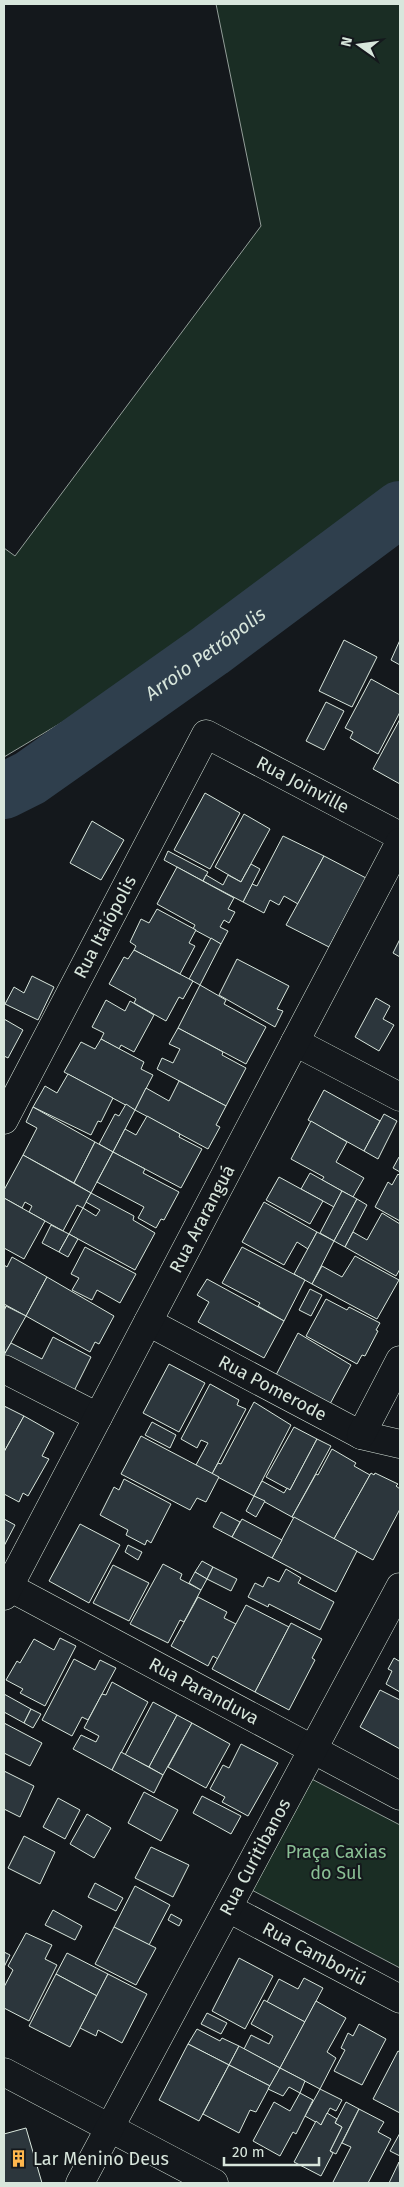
<svg xmlns="http://www.w3.org/2000/svg" width="404" height="2187" font-family="'Fira Sans',sans-serif">
<style>
.green{fill:#1a2d24;stroke:#939e99}
.lines{fill:none;stroke-linecap:round;stroke-linejoin:round}
.river{stroke:#2f3f4d;stroke-width:56}
.building{fill:#2c363c;stroke:#d8e6dc}
.minor-casing{stroke:#d8e6dc;stroke-width:29}
.minor{stroke:#14181c;stroke-width:28}
.labels{text-anchor:middle;stroke-width:4;stroke-linejoin:round;paint-order:stroke}
.street-label{font-size:18px;fill:#d8e6dc;stroke:#14181c}
.park-label{font-size:18px;fill:#8ac095;stroke:#14181c}
.poi-label{font-size:18px;fill:#d8e6dc;stroke:#14181c;text-anchor:start}
.water-label{font-size:19px;font-style:italic;fill:#d8e6dc;stroke:#14181c}
</style>
<rect width="100%" height="100%" fill="#14181c"/>
<g class="green">
<path d="M 216,4 L 400,4 L 400,520 L 4,757 L 4,548 L 15,556 L 261,226 Z"/>
<path d="M 304,1775 L 400,1825 L 400,1968 L 246,1887 Z"/>
</g>
<g class="lines">
<path class="river" id="s1" d="M 4,791 L 30,778 L 211,650 L 400,509"/>
</g>
<g class="building">
<path d="M 344,640 L 377,657 L 352,707 L 319,691 Z"/>
<path d="M 400,640 L 400,665 L 391,660 Z"/>
<path d="M 371,679 L 400,695 L 400,712 L 378,754 L 350,738 L 353,732 L 345,728 Z"/>
<path d="M 326,702 L 344,711 L 324,750 L 306,741 Z"/>
<path d="M 400,719 L 400,784 L 373,769 Z"/>
<path d="M 205,793 L 240,813 L 210,869 L 174,850 Z"/>
<path d="M 244,814 L 270,829 L 241,882 L 215,867 Z"/>
<path d="M 92,821 L 124,840 L 101,880 L 70,863 Z"/>
<path d="M 283,836 L 324,856 L 298,904 L 284,896 L 279,905 L 270,900 L 264,913 L 243,902 L 252,884 L 257,886 Z"/>
<path d="M 168,851 L 208,872 L 203,881 L 164,860 Z"/>
<path d="M 324,856 L 366,878 L 329,947 L 286,925 Z"/>
<path d="M 251,864 L 260,869 L 243,902 L 203,881 L 206,875 L 223,885 L 228,875 L 241,882 Z"/>
<path d="M 177,867 L 234,898 L 228,909 L 235,912 L 229,923 L 224,920 L 220,927 L 228,931 L 221,944 L 193,929 L 195,925 L 157,904 Z"/>
<path d="M 157,909 L 196,930 L 189,943 L 195,946 L 180,974 L 134,950 L 136,946 L 130,942 L 141,919 L 149,923 Z"/>
<path d="M 211,938 L 221,944 L 200,985 L 189,979 Z"/>
<path d="M 400,939 L 400,957 L 393,953 Z"/>
<path d="M 134,950 L 193,981 L 183,999 L 179,997 L 166,1021 L 134,1003 L 136,999 L 109,984 L 124,957 L 128,959 Z"/>
<path d="M 237,959 L 289,986 L 277,1009 L 283,1011 L 275,1027 L 219,995 Z"/>
<path d="M 32,976 L 54,987 L 38,1020 L 5,1004 L 14,987 L 24,993 Z"/>
<path d="M 200,985 L 226,1000 L 224,1004 L 266,1027 L 246,1064 L 178,1028 Z"/>
<path d="M 376,998 L 390,1006 L 383,1019 L 394,1025 L 379,1051 L 355,1037 Z"/>
<path d="M 106,1000 L 125,1011 L 130,1001 L 154,1015 L 134,1052 L 121,1045 L 119,1049 L 101,1039 L 104,1033 L 92,1027 Z"/>
<path d="M 4,1019 L 23,1030 L 8,1058 L 4,1056 Z"/>
<path d="M 178,1028 L 223,1052 L 222,1055 L 246,1068 L 226,1106 L 157,1069 L 162,1058 L 173,1063 L 180,1049 L 169,1044 Z"/>
<path d="M 101,1039 L 144,1062 L 141,1069 L 153,1075 L 135,1110 L 64,1072 L 81,1042 L 95,1049 Z"/>
<path d="M 68,1074 L 113,1098 L 101,1122 L 98,1121 L 91,1135 L 33,1107 L 45,1086 L 57,1093 Z"/>
<path d="M 179,1081 L 226,1106 L 216,1125 L 220,1127 L 208,1149 L 135,1110 L 146,1088 L 169,1101 Z"/>
<path d="M 324,1090 L 380,1121 L 364,1151 L 308,1120 Z"/>
<path d="M 126,1104 L 135,1110 L 113,1152 L 99,1144 L 115,1114 L 119,1116 Z"/>
<path d="M 33,1107 L 95,1142 L 74,1183 L 23,1155 L 37,1128 L 26,1122 Z"/>
<path d="M 384,1114 L 397,1121 L 378,1159 L 364,1151 Z"/>
<path d="M 147,1116 L 180,1134 L 179,1137 L 202,1149 L 181,1188 L 113,1152 L 125,1129 L 136,1135 Z"/>
<path d="M 311,1121 L 347,1142 L 336,1162 L 364,1178 L 353,1197 L 322,1180 L 324,1177 L 291,1159 Z"/>
<path d="M 95,1142 L 113,1152 L 91,1193 L 74,1183 Z"/>
<path d="M 113,1152 L 145,1169 L 143,1173 L 179,1192 L 164,1220 L 161,1219 L 156,1228 L 138,1218 L 144,1207 L 97,1182 Z"/>
<path d="M 23,1155 L 91,1193 L 83,1208 L 77,1205 L 63,1231 L 29,1212 L 32,1206 L 25,1202 L 22,1208 L 4,1198 L 4,1190 Z"/>
<path d="M 399,1157 L 400,1157 L 400,1172 L 393,1168 Z"/>
<path d="M 310,1173 L 342,1191 L 334,1207 L 301,1189 Z"/>
<path d="M 398,1174 L 400,1176 L 400,1221 L 375,1207 L 388,1182 L 392,1185 Z"/>
<path d="M 279,1177 L 323,1201 L 310,1224 L 266,1200 Z"/>
<path d="M 342,1191 L 357,1199 L 334,1241 L 320,1233 Z"/>
<path d="M 91,1193 L 134,1216 L 133,1220 L 155,1233 L 135,1270 L 69,1234 L 83,1208 L 96,1216 L 100,1210 L 86,1202 Z"/>
<path d="M 4,1198 L 45,1221 L 24,1259 L 4,1248 Z"/>
<path d="M 357,1199 L 367,1205 L 345,1247 L 334,1241 Z"/>
<path d="M 264,1202 L 317,1232 L 308,1249 L 297,1242 L 284,1265 L 242,1242 Z"/>
<path d="M 382,1213 L 400,1224 L 400,1269 L 396,1276 L 345,1247 L 353,1232 L 367,1240 Z"/>
<path d="M 51,1225 L 69,1234 L 59,1252 L 42,1243 Z"/>
<path d="M 317,1232 L 334,1241 L 312,1284 L 294,1274 Z"/>
<path d="M 69,1234 L 78,1239 L 68,1257 L 59,1252 Z"/>
<path d="M 85,1247 L 136,1274 L 120,1303 L 97,1290 L 92,1300 L 72,1290 L 79,1278 L 71,1274 Z"/>
<path d="M 242,1247 L 305,1280 L 284,1321 L 258,1306 L 260,1303 L 222,1283 Z"/>
<path d="M 355,1256 L 399,1280 L 377,1319 L 312,1284 L 322,1266 L 342,1277 Z"/>
<path d="M 12,1257 L 47,1277 L 26,1316 L 4,1304 L 4,1265 L 7,1267 Z"/>
<path d="M 47,1277 L 114,1316 L 99,1344 L 95,1342 L 90,1352 L 26,1316 Z"/>
<path d="M 207,1279 L 284,1321 L 264,1358 L 198,1322 L 209,1302 L 197,1295 Z"/>
<path d="M 310,1289 L 322,1295 L 311,1316 L 299,1310 Z"/>
<path d="M 326,1299 L 347,1310 L 349,1307 L 380,1323 L 376,1330 L 378,1331 L 365,1356 L 362,1355 L 357,1364 L 306,1336 Z"/>
<path d="M 6,1306 L 26,1316 L 4,1355 L 4,1311 Z"/>
<path d="M 298,1333 L 351,1365 L 330,1404 L 276,1375 Z"/>
<path d="M 53,1337 L 91,1357 L 74,1391 L 4,1355 L 11,1343 L 42,1359 Z"/>
<path d="M 169,1364 L 205,1383 L 179,1432 L 143,1413 Z"/>
<path d="M 210,1384 L 239,1400 L 237,1405 L 246,1409 L 212,1474 L 196,1465 L 208,1443 L 201,1440 L 197,1448 L 181,1439 Z"/>
<path d="M 254,1402 L 291,1425 L 254,1496 L 212,1474 L 218,1463 L 221,1464 Z"/>
<path d="M 4,1406 L 24,1416 L 4,1452 Z"/>
<path d="M 24,1416 L 54,1433 L 42,1456 L 49,1459 L 28,1496 L 23,1493 L 19,1502 L 4,1494 L 4,1452 Z"/>
<path d="M 152,1422 L 176,1435 L 170,1448 L 145,1435 Z"/>
<path d="M 294,1427 L 317,1439 L 290,1490 L 266,1477 Z"/>
<path d="M 141,1436 L 219,1477 L 206,1502 L 197,1498 L 190,1510 L 121,1474 Z"/>
<path d="M 317,1439 L 331,1446 L 292,1517 L 254,1496 L 262,1481 L 284,1493 L 287,1488 L 290,1490 Z"/>
<path d="M 332,1449 L 356,1463 L 354,1466 L 370,1475 L 334,1539 L 292,1517 L 316,1474 L 318,1475 Z"/>
<path d="M 371,1473 L 374,1475 L 375,1473 L 398,1484 L 396,1486 L 400,1489 L 400,1509 L 373,1560 L 334,1539 Z"/>
<path d="M 124,1479 L 171,1504 L 151,1543 L 147,1540 L 145,1545 L 126,1535 L 128,1530 L 100,1515 L 114,1487 L 119,1490 Z"/>
<path d="M 254,1496 L 265,1501 L 256,1517 L 246,1511 Z"/>
<path d="M 221,1512 L 240,1522 L 232,1537 L 213,1527 Z"/>
<path d="M 294,1517 L 357,1551 L 336,1592 L 272,1558 Z"/>
<path d="M 4,1519 L 15,1525 L 4,1546 Z"/>
<path d="M 242,1519 L 282,1540 L 272,1558 L 232,1537 Z"/>
<path d="M 80,1524 L 120,1545 L 89,1603 L 49,1581 Z"/>
<path d="M 128,1545 L 142,1552 L 138,1560 L 125,1552 Z"/>
<path d="M 202,1561 L 213,1567 L 207,1579 L 195,1572 Z"/>
<path d="M 163,1564 L 182,1574 L 180,1579 L 201,1590 L 184,1622 L 180,1620 L 168,1643 L 130,1624 Z"/>
<path d="M 113,1565 L 149,1583 L 129,1621 L 93,1603 Z"/>
<path d="M 213,1567 L 237,1579 L 231,1591 L 207,1579 Z"/>
<path d="M 286,1569 L 301,1578 L 298,1583 L 334,1602 L 320,1630 L 269,1604 L 268,1607 L 248,1597 L 255,1583 L 263,1587 L 268,1577 L 279,1582 Z"/>
<path d="M 195,1572 L 207,1579 L 201,1590 L 189,1583 Z"/>
<path d="M 198,1597 L 227,1612 L 224,1618 L 236,1624 L 218,1659 L 213,1656 L 208,1666 L 171,1646 Z"/>
<path d="M 246,1605 L 289,1627 L 255,1692 L 212,1669 Z"/>
<path d="M 291,1623 L 322,1639 L 312,1658 L 315,1660 L 289,1710 L 255,1692 Z"/>
<path d="M 60,1638 L 76,1646 L 45,1706 L 20,1693 L 23,1689 L 6,1680 L 17,1661 L 20,1663 L 34,1639 L 54,1650 Z"/>
<path d="M 394,1658 L 399,1661 L 400,1659 L 400,1692 L 386,1684 L 392,1671 L 388,1669 Z"/>
<path d="M 74,1659 L 95,1670 L 100,1660 L 116,1668 L 88,1720 L 82,1717 L 72,1736 L 42,1720 Z"/>
<path d="M 112,1682 L 148,1702 L 112,1770 L 73,1749 L 81,1735 L 96,1742 L 99,1736 L 84,1728 L 102,1694 L 106,1695 Z"/>
<path d="M 380,1690 L 400,1700 L 400,1749 L 360,1727 Z"/>
<path d="M 4,1694 L 31,1709 L 24,1723 L 4,1712 Z"/>
<path d="M 153,1702 L 177,1715 L 149,1767 L 125,1755 Z"/>
<path d="M 31,1709 L 41,1714 L 33,1728 L 24,1723 Z"/>
<path d="M 177,1715 L 192,1723 L 163,1775 L 149,1767 Z"/>
<path d="M 4,1723 L 42,1743 L 30,1766 L 4,1753 Z"/>
<path d="M 192,1723 L 230,1744 L 206,1788 L 168,1767 Z"/>
<path d="M 241,1744 L 278,1763 L 248,1816 L 222,1802 L 225,1797 L 210,1789 L 223,1765 L 229,1768 Z"/>
<path d="M 121,1752 L 163,1775 L 154,1793 L 112,1770 Z"/>
<path d="M 4,1771 L 34,1786 L 20,1817 L 4,1809 Z"/>
<path d="M 144,1792 L 178,1810 L 161,1841 L 128,1823 Z"/>
<path d="M 202,1796 L 241,1816 L 231,1834 L 193,1813 Z"/>
<path d="M 58,1798 L 80,1810 L 65,1839 L 43,1827 Z"/>
<path d="M 87,1814 L 111,1828 L 94,1858 L 70,1844 Z"/>
<path d="M 24,1836 L 55,1852 L 40,1884 L 8,1868 Z"/>
<path d="M 151,1847 L 189,1865 L 173,1897 L 135,1878 Z"/>
<path d="M 95,1883 L 123,1898 L 116,1911 L 88,1897 Z"/>
<path d="M 135,1886 L 170,1905 L 149,1945 L 114,1927 Z"/>
<path d="M 53,1910 L 82,1926 L 75,1940 L 45,1925 Z"/>
<path d="M 171,1914 L 182,1920 L 179,1926 L 168,1920 Z"/>
<path d="M 114,1927 L 156,1948 L 136,1985 L 95,1964 Z"/>
<path d="M 26,1933 L 52,1945 L 45,1959 L 57,1965 L 29,2021 L 4,2008 L 4,1987 L 13,1970 L 8,1966 Z"/>
<path d="M 4,1952 L 10,1955 L 4,1967 Z"/>
<path d="M 67,1953 L 108,1974 L 97,1996 L 56,1974 Z"/>
<path d="M 239,1958 L 273,1976 L 245,2029 L 212,2011 Z"/>
<path d="M 56,1974 L 97,1996 L 70,2047 L 29,2026 Z"/>
<path d="M 108,1974 L 147,1994 L 122,2043 L 98,2030 L 96,2036 L 80,2028 Z"/>
<path d="M 304,1978 L 323,1988 L 305,2022 L 267,2002 L 279,1979 L 298,1989 Z"/>
<path d="M 264,2000 L 305,2022 L 280,2068 L 244,2049 L 251,2035 L 269,2044 L 273,2036 L 251,2024 Z"/>
<path d="M 316,2001 L 346,2018 L 327,2052 L 336,2058 L 320,2089 L 280,2068 Z"/>
<path d="M 207,2013 L 227,2023 L 221,2034 L 201,2024 Z"/>
<path d="M 359,2024 L 386,2039 L 362,2085 L 334,2071 L 345,2050 L 341,2048 L 348,2033 L 353,2036 Z"/>
<path d="M 197,2029 L 220,2041 L 222,2038 L 239,2046 L 229,2065 L 188,2044 Z"/>
<path d="M 188,2044 L 229,2065 L 199,2121 L 159,2100 Z"/>
<path d="M 239,2046 L 280,2068 L 270,2086 L 229,2065 Z"/>
<path d="M 398,2051 L 400,2052 L 400,2113 L 373,2099 Z"/>
<path d="M 229,2065 L 270,2086 L 256,2112 L 250,2110 L 239,2133 L 203,2114 Z"/>
<path d="M 280,2068 L 305,2081 L 300,2093 L 289,2087 L 283,2096 L 268,2089 Z"/>
<path d="M 320,2089 L 342,2100 L 336,2111 L 330,2108 L 321,2125 L 305,2116 Z"/>
<path d="M 300,2093 L 313,2100 L 296,2134 L 293,2132 L 280,2156 L 253,2141 L 274,2102 L 290,2111 Z"/>
<path d="M 346,2102 L 359,2109 L 336,2154 L 330,2151 L 342,2127 L 335,2123 Z"/>
<path d="M 359,2109 L 384,2122 L 378,2132 L 391,2139 L 368,2183 L 335,2183 L 333,2182 L 351,2147 L 342,2143 Z"/>
<path d="M 327,2113 L 337,2119 L 335,2123 L 342,2127 L 330,2151 L 333,2153 L 321,2176 L 294,2162 L 316,2121 L 321,2125 Z"/>
<path d="M 26,2128 L 42,2183 L 4,2183 L 4,2134 Z"/>
<path d="M 400,2133 L 400,2156 L 390,2151 Z"/>
<path d="M 399,2162 L 400,2183 L 389,2183 Z"/>
</g>
<g class="lines">
<defs>
<g id="minor">
<path d="M 295,1042 L 400,1097"/>
<path id="s2" d="M 4,1120 L 206,734 L 400,836"/>
<path id="s3" d="M 148,1322 L 361,1435 L 400,1444"/>
<path d="M 4,1369 L 98,1417"/>
<path d="M 361,1435 L 400,1360"/>
<path id="s4" d="M 9,1587 L 400,1796"/>
<path id="s5" d="M 4,1596 L 400,842"/>
<path id="s6" d="M 228,1908 L 400,1999"/>
<path d="M 4,2072 L 214,2183"/>
<path id="s7" d="M 80,2183 L 400,1587"/>
</g>
</defs>
<use href="#minor" class="minor-casing"/>
<use href="#minor" class="minor"/>
</g>
<defs>
<symbol id="building-bare" viewBox="-9 -9 18 18"><path d="M-4-6H4V6H1V3H-1V6H-4ZM-2.5-4.3h1.7v1.8h-1.7ZM.8-4.3h1.7v1.8H.8ZM-2.5-1h1.7V.8h-1.7ZM.8-1h1.7V.8H.8Z" fill="#ffb74d" stroke="#14181c" stroke-width="2.5" paint-order="stroke"/></symbol>
</defs>
<g fill-rule="evenodd">
<use href="#building-bare" x="6" y="2146" width="25" height="25"/>
</g>
<g class="labels">
<g class="street-label">
<text dy="6" stroke="none"><textPath href="#s2" startOffset="545">Rua Joinville</textPath></text>
<text dy="6" stroke="none"><textPath href="#s2" startOffset="218">Rua Itaiópolis</textPath></text>
<text dy="6" stroke="none"><textPath href="#s5" startOffset="426">Rua Araranguá</textPath></text>
<text dy="6" stroke="none"><textPath href="#s3" startOffset="141">Rua Pomerode</textPath></text>
<text dy="6" stroke="none"><textPath href="#s4" startOffset="221">Rua Paranduva</textPath></text>
<text dy="6" stroke="none"><textPath href="#s7" startOffset="370">Rua Curitibanos</textPath></text>
<text dy="6" stroke="none"><textPath href="#s6" startOffset="98">Rua Camboriú</textPath></text>
</g>
<g class="park-label">
<text x="336" y="1858">Praça Caxias<tspan x="336" dy="21">do Sul</tspan></text>
</g>
<g class="poi-label">
<text x="33" y="2165">Lar Menino Deus</text>
</g>
<g class="water-label">
<text dy="7" stroke="none"><textPath href="#s1" startOffset="244">Arroio Petrópolis</textPath></text>
</g>
</g>
<rect width="404" height="2187" fill="none" stroke="#d8e6dc" stroke-width="10"/>
<g transform="translate(359 45) rotate(284)" stroke="#14181c" stroke-width="4" paint-order="stroke">
<path d="M0-4L9 19L0 12L-9 19Z" fill="#d8e6dc"/>
<text y="-8" font-size="14" font-weight="bold" text-anchor="middle" fill="#d8e6dc">N</text>
</g>
<path d="M224 2157v8h95v-8" fill="none" stroke="#d8e6dc" stroke-width="2.5"/>
<text x="232" y="2157" font-size="15" fill="#d8e6dc" stroke="#14181c" stroke-width="4" paint-order="stroke">20 m</text>
</svg>
